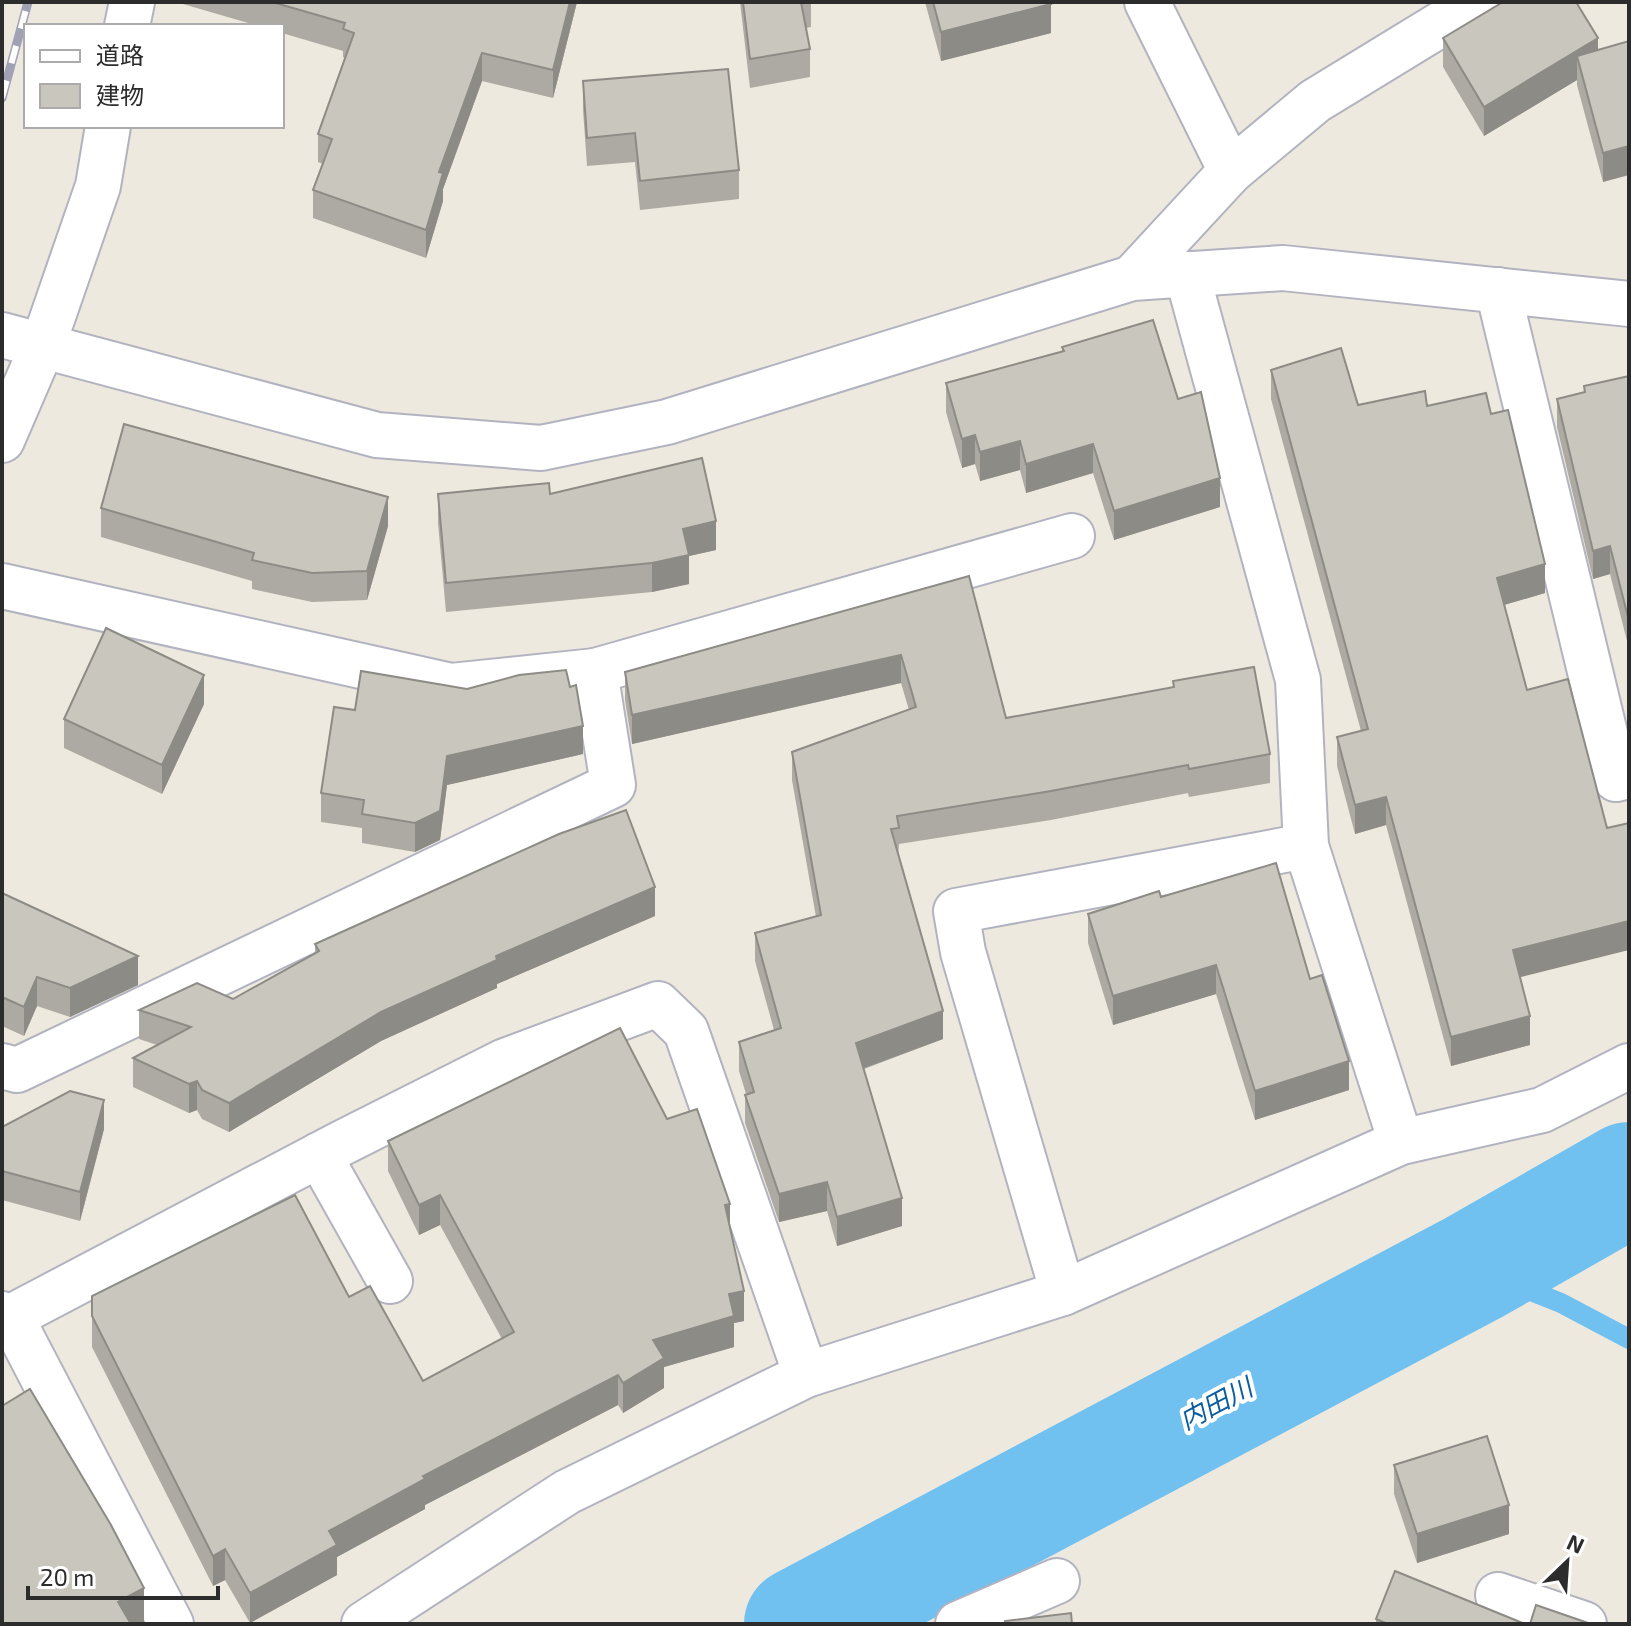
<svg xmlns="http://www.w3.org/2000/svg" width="1631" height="1626" font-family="'Exo 2','Noto Sans JP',sans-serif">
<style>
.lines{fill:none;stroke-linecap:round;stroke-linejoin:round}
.stream{stroke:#70c0f0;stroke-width:20}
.river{stroke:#70c0f0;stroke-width:114}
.street-casing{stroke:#b2b3c0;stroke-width:48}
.secondary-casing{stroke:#b2b3c0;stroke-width:48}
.street{stroke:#fff;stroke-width:44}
.secondary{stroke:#fff;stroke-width:44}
.rail-casing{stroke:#a1a1b6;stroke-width:9}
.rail{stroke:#fff;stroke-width:6;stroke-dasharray:18;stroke-linecap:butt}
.wall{fill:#adaaa3}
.shaded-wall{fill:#8d8b85}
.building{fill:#c9c6be;stroke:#8d8b85;stroke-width:2}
.labels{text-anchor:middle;stroke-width:8;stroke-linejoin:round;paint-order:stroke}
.water-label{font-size:26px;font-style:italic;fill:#0c5ca0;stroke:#fff}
</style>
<rect width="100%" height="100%" fill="#eee9de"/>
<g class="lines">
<path class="stream" d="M 1473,1268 L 1561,1303 L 1629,1339"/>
<path class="river" d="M 801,1624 L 1473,1268 L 1629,1179"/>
<defs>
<g id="street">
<path d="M 1147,2 L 1231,171"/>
<path d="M 1187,274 L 1298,680 L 1306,846 L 1401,1142"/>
<path d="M 1132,278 L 1231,171 L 1315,101 L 1477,2"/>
<path d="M 1498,290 L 1616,779 L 1629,776"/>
<path d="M 2,440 L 43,345"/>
<path d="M 2,586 L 451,686 L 595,671 L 1072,536"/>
<path d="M 2,1066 L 17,1070 L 613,785 L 595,671"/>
<path d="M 319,1155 L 390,1281"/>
<path d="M 1063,1293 L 963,952 L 956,911 L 1306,846"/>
<path d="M 2,1314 L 11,1317 L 342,1143 L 505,1061 L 658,1004 L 686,1031 L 806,1375"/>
<path d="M 11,1317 L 171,1624"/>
<path d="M 1498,1595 L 1584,1624"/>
<path d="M 364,1624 L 567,1492 L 806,1375 L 1063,1293 L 1401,1142 L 1542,1110 L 1629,1066"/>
<path d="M 958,1624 L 1057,1581"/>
</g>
<g id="secondary">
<path d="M 127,26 L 132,2"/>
<path d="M 2,335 L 377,435 L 541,448 L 667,422 L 1132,278 L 1283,268 L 1629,304"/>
<path d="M 43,345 L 98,186 L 108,126"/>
</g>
</defs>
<use href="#street" class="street-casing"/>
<use href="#secondary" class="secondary-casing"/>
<use href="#street" class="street"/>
<use href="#secondary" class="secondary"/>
<defs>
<path id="rail" d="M 2,98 L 28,2"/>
</defs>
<use href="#rail" class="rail-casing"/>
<use href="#rail" class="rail"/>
</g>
<g class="wall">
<path d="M 176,2 L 577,2 L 553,98 L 482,81 L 443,189 L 443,201 L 426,258 L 313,218 L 313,190 L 323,164 L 318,162 L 318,134 L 345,58 L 343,57 L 343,51 L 282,33 L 282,26 L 259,26 Z"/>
<path d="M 740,2 L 811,2 L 811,27 L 806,28 L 810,49 L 810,77 L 750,88 Z"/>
<path d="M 925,2 L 1050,2 L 1051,33 L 941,61 Z"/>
<path d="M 1443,38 L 1598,50 L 1629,41 L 1603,182 L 1577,85 L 1577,80 L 1484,136 L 1443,67 Z"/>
<path d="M 583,81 L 739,170 L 739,199 L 640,210 L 635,162 L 587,166 L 583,110 Z"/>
<path d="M 1062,347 L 1178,399 L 1220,507 L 1114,540 L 1093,473 L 1026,493 L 1020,470 L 980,481 L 975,464 L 962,468 L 946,412 L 946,383 L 1062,352 Z"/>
<path d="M 1271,370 L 1358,405 L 1427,406 L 1491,414 L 1545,593 L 1504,605 L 1520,977 L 1530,1045 L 1451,1066 L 1386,825 L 1355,834 L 1337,766 L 1337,737 L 1361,731 L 1271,399 Z"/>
<path d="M 1629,376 L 1629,649 L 1610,574 L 1593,579 L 1557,427 L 1557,399 L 1584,392 L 1584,386 Z"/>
<path d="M 438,494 L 550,494 L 716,550 L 689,556 L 689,584 L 652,592 L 446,612 L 438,523 Z"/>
<path d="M 101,508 L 388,526 L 367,600 L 312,602 L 252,589 L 252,581 L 101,537 Z"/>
<path d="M 969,576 L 1006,718 L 1173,687 L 1173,681 L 1270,754 L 1270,783 L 1189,797 L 1188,793 L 1051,820 L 899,844 L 898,856 L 943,1039 L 864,1069 L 902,1226 L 837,1246 L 827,1211 L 779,1222 L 745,1123 L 745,1095 L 746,1094 L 739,1071 L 739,1042 L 774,1030 L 755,961 L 755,933 L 816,917 L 792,780 L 792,752 L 909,710 L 901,683 L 632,744 L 625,700 L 625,672 Z"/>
<path d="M 204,704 L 162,794 L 64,748 L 64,719 Z"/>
<path d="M 583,754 L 447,785 L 440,840 L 415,852 L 362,843 L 362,828 L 321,822 L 321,793 Z"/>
<path d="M 2,893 L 138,985 L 70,1017 L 37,1006 L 24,1036 L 2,1026 Z"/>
<path d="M 1161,897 L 1310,979 L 1349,1090 L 1255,1120 L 1216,994 L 1113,1025 L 1088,943 L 1088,914 Z"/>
<path d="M 655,916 L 497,984 L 497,988 L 381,1041 L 229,1132 L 202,1119 L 197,1110 L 189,1113 L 133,1087 L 133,1058 L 157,1045 L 139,1039 L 139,1010 L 233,999 L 315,953 L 315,944 Z"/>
<path d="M 667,1119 L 730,1229 L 744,1321 L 734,1323 L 734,1347 L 664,1367 L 664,1388 L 623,1413 L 618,1405 L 425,1505 L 425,1509 L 337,1557 L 337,1575 L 250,1623 L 225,1580 L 213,1586 L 92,1347 L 92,1296 L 349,1297 L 423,1381 L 502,1339 L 440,1225 L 419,1235 L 388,1171 L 388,1141 Z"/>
<path d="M 2,1127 L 104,1129 L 80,1221 L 2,1200 Z"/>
<path d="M 1394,1465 L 1509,1534 L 1417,1563 L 1394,1494 Z"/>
<path d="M 1376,1619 L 1525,1624 L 1376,1624 Z"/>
</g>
<g class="shaded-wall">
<path d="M 570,2 L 577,2 L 553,98 L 553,70 Z"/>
<path d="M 1051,4 L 1051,33 L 941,61 L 941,32 Z"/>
<path d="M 1598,38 L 1598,67 L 1577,56 L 1577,80 L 1484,136 L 1484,107 Z"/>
<path d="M 482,53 L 482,81 L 443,189 L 443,201 L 426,258 L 426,230 L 439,172 Z"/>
<path d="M 1629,146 L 1629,175 L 1603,182 L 1603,153 Z"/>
<path d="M 975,435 L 975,464 L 962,468 L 962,439 Z"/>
<path d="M 1020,441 L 1020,470 L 980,481 L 980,452 Z"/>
<path d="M 1093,444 L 1093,473 L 1026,493 L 1026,464 Z"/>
<path d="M 1220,478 L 1220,507 L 1114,540 L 1114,511 Z"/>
<path d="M 388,497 L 388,526 L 367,600 L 367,571 Z"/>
<path d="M 716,521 L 716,550 L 689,556 L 689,584 L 652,592 L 652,563 L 683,529 Z"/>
<path d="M 1610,546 L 1610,574 L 1593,579 L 1593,551 Z"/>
<path d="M 1545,564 L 1545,593 L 1497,607 L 1497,578 Z"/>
<path d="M 901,655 L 901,683 L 632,744 L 632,715 Z"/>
<path d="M 204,675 L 204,704 L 162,794 L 162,765 Z"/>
<path d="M 583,726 L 583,754 L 447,785 L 440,840 L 415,852 L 415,823 L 447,756 Z"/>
<path d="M 1386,797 L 1386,825 L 1355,834 L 1355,805 Z"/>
<path d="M 655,887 L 655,916 L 497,984 L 497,988 L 381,1041 L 229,1132 L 229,1103 L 381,1012 L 496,956 Z"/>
<path d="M 1629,921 L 1629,950 L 1513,979 L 1513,950 Z"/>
<path d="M 138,956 L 138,985 L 70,1017 L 70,988 Z"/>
<path d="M 1216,965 L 1216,994 L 1113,1025 L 1113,996 Z"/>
<path d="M 37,977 L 37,1006 L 24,1036 L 24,1007 Z"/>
<path d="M 943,1011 L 943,1039 L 856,1071 L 856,1043 Z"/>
<path d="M 1530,1016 L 1530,1045 L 1451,1066 L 1451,1037 Z"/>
<path d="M 1349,1061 L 1349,1090 L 1255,1120 L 1255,1091 Z"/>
<path d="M 197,1081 L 197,1110 L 189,1113 L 189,1084 Z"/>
<path d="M 104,1100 L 104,1129 L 80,1221 L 80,1192 Z"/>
<path d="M 827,1182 L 827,1211 L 779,1222 L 779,1194 Z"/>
<path d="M 440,1195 L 440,1225 L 419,1235 L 419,1205 Z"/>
<path d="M 902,1198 L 902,1226 L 837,1246 L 837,1217 Z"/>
<path d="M 730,1204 L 730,1234 L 725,1205 Z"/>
<path d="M 744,1291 L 744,1321 L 734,1323 L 734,1347 L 664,1367 L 664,1388 L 623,1413 L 623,1383 L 653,1340 L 729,1294 Z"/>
<path d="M 618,1375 L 618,1405 L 425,1505 L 425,1509 L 337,1557 L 337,1575 L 250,1623 L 250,1593 L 329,1531 L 423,1476 Z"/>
<path d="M 1509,1505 L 1509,1534 L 1417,1563 L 1417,1534 Z"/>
<path d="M 225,1549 L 225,1580 L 213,1586 L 213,1556 Z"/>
<path d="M 144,1588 L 144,1624 L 118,1624 L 118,1602 Z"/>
</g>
<g class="building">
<path d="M 272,2 L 570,2 L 553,70 L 482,53 L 439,172 L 443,173 L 426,230 L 313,190 L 332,139 L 318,134 L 354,33 L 343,29 L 345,23 Z"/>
<path d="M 743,2 L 801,2 L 810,49 L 750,59 Z"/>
<path d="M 933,2 L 1050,2 L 1051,4 L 941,32 Z"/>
<path d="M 1503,2 L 1576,2 L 1598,38 L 1484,107 L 1443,38 Z"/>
<path d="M 1629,41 L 1629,146 L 1603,153 L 1577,56 Z"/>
<path d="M 728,69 L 739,170 L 640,181 L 635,133 L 587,138 L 583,81 Z"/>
<path d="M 1153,320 L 1178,399 L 1201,392 L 1220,478 L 1114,511 L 1093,444 L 1026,464 L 1020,441 L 980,452 L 975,435 L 962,439 L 946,383 L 1064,351 L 1062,347 Z"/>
<path d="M 1341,348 L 1358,405 L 1425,391 L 1427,406 L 1486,393 L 1491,414 L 1508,410 L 1545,564 L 1497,578 L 1527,690 L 1568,679 L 1607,828 L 1629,823 L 1629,921 L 1513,950 L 1530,1016 L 1451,1037 L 1386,797 L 1355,805 L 1337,737 L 1368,729 L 1271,370 Z"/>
<path d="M 1629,376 L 1629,621 L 1610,546 L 1593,551 L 1557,399 L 1585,392 L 1584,386 Z"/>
<path d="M 124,424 L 388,497 L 367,571 L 312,573 L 252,560 L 254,553 L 101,508 Z"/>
<path d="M 702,458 L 716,521 L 683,529 L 689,555 L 652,563 L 446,583 L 438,494 L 549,483 L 550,494 Z"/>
<path d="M 969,576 L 1006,718 L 1174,687 L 1173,681 L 1254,667 L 1270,754 L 1189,769 L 1188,765 L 1051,791 L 897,816 L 899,828 L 891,829 L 943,1011 L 856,1043 L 902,1198 L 837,1217 L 827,1182 L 779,1194 L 745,1095 L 754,1092 L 739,1042 L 781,1028 L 755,933 L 821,915 L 792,752 L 916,707 L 901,655 L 632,715 L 625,672 Z"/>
<path d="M 106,628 L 204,675 L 162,765 L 64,719 Z"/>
<path d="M 566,670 L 570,687 L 576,685 L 583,726 L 447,756 L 440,811 L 415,823 L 362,814 L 364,800 L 321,793 L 334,707 L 355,710 L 361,671 L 467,689 L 519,675 Z"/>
<path d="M 626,810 L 655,887 L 496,956 L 497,960 L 381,1012 L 229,1103 L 202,1090 L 197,1081 L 189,1084 L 133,1058 L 191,1027 L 139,1010 L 197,983 L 233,999 L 319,951 L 315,944 L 559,834 Z"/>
<path d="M 1276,863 L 1310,979 L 1322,975 L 1349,1061 L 1255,1091 L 1216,965 L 1113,996 L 1088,914 L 1159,891 L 1161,897 Z"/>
<path d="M 2,893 L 138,956 L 70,988 L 37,977 L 24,1007 L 2,997 Z"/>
<path d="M 620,1028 L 667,1119 L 697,1109 L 730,1204 L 725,1205 L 744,1291 L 729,1294 L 734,1316 L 653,1340 L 664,1358 L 623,1383 L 618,1375 L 423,1476 L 425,1479 L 329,1531 L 337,1545 L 250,1593 L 225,1549 L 213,1556 L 92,1316 L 92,1296 L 295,1195 L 349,1297 L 370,1286 L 423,1381 L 514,1332 L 440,1195 L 419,1205 L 388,1141 Z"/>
<path d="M 70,1091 L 104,1100 L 80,1192 L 2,1171 L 2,1127 Z"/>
<path d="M 30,1389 L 111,1525 L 144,1588 L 118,1602 L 131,1624 L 2,1624 L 2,1406 Z"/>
<path d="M 1487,1436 L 1509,1505 L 1417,1534 L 1394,1465 Z"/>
<path d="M 1395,1571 L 1525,1624 L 1388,1624 L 1376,1619 Z"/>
<path d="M 1536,1605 L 1591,1624 L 1530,1624 Z"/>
<path d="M 1071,1613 L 1072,1624 L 1006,1624 L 1005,1621 Z"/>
</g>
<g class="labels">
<g class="water-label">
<text transform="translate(1216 1404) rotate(-28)" y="9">内田川</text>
</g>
</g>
<rect width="1631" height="1626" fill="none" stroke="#2c2c2c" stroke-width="8"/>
<rect x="24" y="24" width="260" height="104" fill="#ffffff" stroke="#ababab" stroke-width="2"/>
<rect x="40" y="50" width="40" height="12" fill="#ffffff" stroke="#ababab" stroke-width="2"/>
<text x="96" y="64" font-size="24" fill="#2c2c2c">道路</text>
<rect x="40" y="84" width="40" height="24" fill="#c9c6be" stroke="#ababab" stroke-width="2"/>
<text x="96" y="104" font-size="24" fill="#2c2c2c">建物</text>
<g transform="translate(1567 1562) rotate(25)" stroke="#ffffff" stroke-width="6" paint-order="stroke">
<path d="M0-6L14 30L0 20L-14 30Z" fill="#2c2c2c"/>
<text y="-12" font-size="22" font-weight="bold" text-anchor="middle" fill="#2c2c2c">N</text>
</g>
<path d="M28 1586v12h190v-12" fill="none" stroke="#2c2c2c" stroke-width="4"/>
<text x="40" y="1586" font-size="24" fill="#2c2c2c" stroke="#ffffff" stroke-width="6" paint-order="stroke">20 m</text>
</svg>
